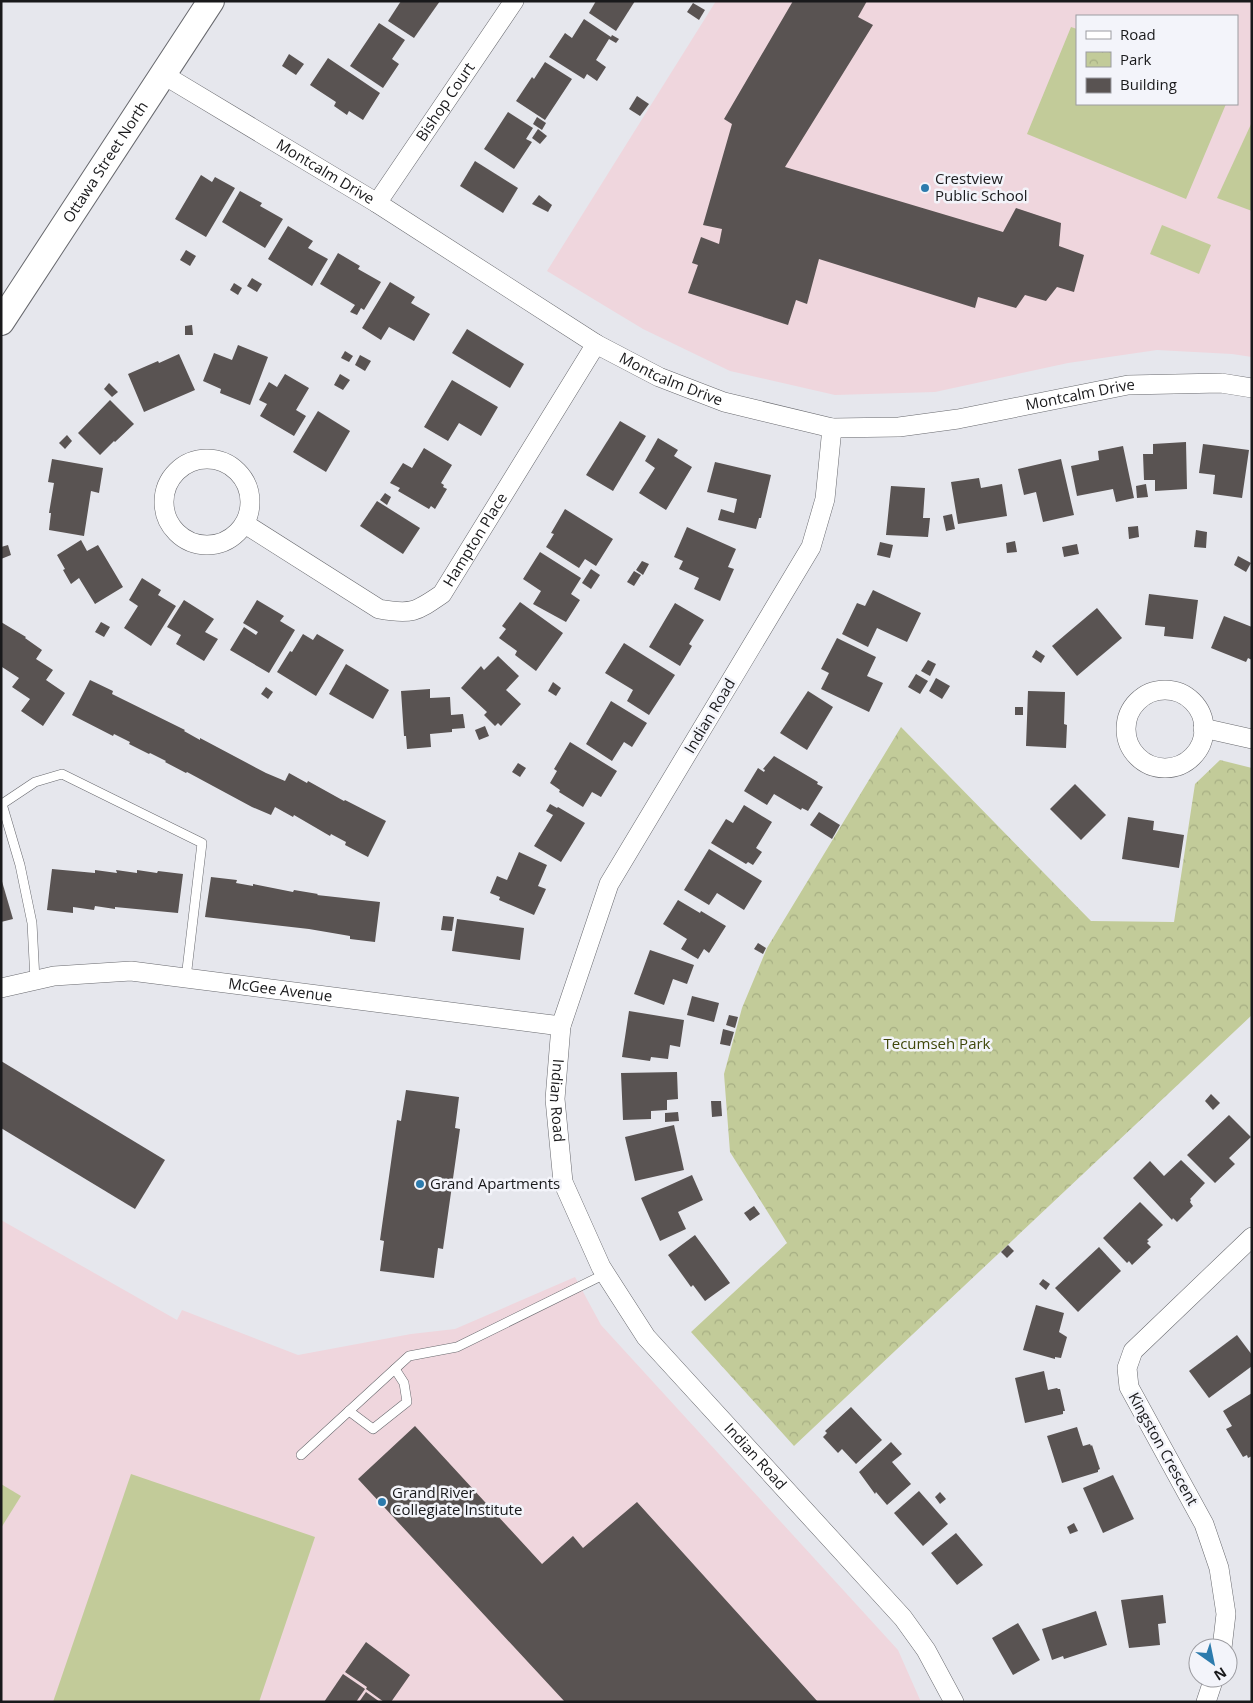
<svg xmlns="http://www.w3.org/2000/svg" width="1253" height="1703" font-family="'Open Sans',sans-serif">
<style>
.education{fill:#efd6dd;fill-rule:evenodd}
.park{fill:url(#park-crowns)}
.pitch{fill:#c2cb99}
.building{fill:#595352}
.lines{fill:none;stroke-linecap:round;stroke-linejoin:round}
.lane-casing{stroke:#68696e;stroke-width:10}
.street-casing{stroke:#68696e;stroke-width:20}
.secondary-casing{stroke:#68696e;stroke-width:28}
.lane{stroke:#fff;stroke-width:9}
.street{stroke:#fff;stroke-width:19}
.secondary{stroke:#fff;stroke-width:26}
.poi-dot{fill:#2c7bad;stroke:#f3f4fa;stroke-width:2}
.labels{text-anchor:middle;stroke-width:5;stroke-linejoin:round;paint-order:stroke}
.street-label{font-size:15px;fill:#19191b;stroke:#f3f4fa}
.poi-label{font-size:15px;fill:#19191b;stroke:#f3f4fa;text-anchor:start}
.park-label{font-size:15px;fill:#3f470a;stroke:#f3f4fa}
</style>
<defs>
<pattern id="park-crowns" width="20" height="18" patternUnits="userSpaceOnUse" patternTransform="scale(1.25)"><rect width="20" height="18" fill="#c2cb99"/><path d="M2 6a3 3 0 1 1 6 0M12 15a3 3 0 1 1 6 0" fill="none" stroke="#a6ae83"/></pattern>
</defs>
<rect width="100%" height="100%" fill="#e6e7ed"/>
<g class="education">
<path d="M 716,1 L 1252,1 L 1252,357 L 1232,354 L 1157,350 L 1068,363 L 935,392 L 835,395 L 730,371 L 643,329 L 547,271 ZM 1077,16 L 1237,16 L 1237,104 L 1077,104 Z"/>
<path d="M 1,1220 L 177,1320 L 182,1310 L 298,1355 L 411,1334 L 455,1329 L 575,1277 L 601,1325 L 898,1650 L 921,1702 L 1,1702 Z"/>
</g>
<path class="park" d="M 901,727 L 1091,921 L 1174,922 L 1195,784 L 1220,760 L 1252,768 L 1252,1015 L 794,1446 L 691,1332 L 787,1243 L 730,1152 L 724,1074 L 742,1008 L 767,948 Z"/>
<g class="pitch">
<path d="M 1071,27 L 1077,29 L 1077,104 L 1226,104 L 1186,199 L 1027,134 Z"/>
<path d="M 1252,122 L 1252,211 L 1217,198 Z"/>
<path d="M 1162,225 L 1211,245 L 1199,274 L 1150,254 Z"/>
<path d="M 131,1474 L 315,1537 L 259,1702 L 53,1702 Z"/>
<path d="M 1,1484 L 21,1496 L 1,1528 Z"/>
</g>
<g class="building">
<path d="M 401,1 L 440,1 L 414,38 L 388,21 Z"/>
<path d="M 596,1 L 635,1 L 616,31 L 589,13 Z"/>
<path d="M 793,1 L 867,1 L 858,17 L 873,25 L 785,167 L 1003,232 L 1016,208 L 1061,223 L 1059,246 L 1084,255 L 1074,292 L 1057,287 L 1046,301 L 1025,295 L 1016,308 L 978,297 L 975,308 L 819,259 L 807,304 L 796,300 L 788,325 L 688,293 L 698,265 L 692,263 L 701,237 L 719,244 L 722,229 L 703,225 L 732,124 L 724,119 Z"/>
<path d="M 693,3 L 705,10 L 699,20 L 687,12 Z"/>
<path d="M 584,19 L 611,37 L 612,35 L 619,39 L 616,43 L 609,39 L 596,60 L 606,67 L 597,81 L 587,74 L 584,79 L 549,57 L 565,33 L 572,38 Z"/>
<path d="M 379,23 L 405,40 L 392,59 L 399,64 L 383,88 L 350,66 Z"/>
<path d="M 289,54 L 304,64 L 296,75 L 282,66 Z"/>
<path d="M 328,58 L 380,93 L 363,120 L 349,111 L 347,115 L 334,106 L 336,102 L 310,85 Z"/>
<path d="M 545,62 L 572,79 L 545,120 L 516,101 L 532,77 L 534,79 Z"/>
<path d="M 637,96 L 649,104 L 640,116 L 629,109 Z"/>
<path d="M 508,112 L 533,128 L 526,139 L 532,142 L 514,169 L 484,149 Z"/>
<path d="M 537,117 L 546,123 L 542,130 L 533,124 Z"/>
<path d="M 538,129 L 547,136 L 540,144 L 532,138 Z"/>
<path d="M 475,161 L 518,188 L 503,213 L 460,186 Z"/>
<path d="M 201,175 L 212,182 L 215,177 L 235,188 L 206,237 L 175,219 Z"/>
<path d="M 240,191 L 262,203 L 260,206 L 283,219 L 265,248 L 222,222 Z"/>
<path d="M 539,195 L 552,205 L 548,212 L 532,204 Z"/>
<path d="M 288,226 L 313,241 L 308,248 L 328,259 L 312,286 L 268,259 Z"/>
<path d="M 186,250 L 196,256 L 190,266 L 180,260 Z"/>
<path d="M 338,253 L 360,266 L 358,269 L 381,282 L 364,310 L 361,308 L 357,315 L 350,312 L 355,305 L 320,284 Z"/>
<path d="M 252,278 L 262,284 L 257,292 L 247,286 Z"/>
<path d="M 390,282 L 415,297 L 411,303 L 430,314 L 414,341 L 389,327 L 381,340 L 362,328 Z"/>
<path d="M 234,283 L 242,288 L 238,295 L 230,290 Z"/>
<path d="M 192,325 L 193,335 L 185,335 L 185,326 Z"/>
<path d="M 467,329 L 524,364 L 510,388 L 452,353 Z"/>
<path d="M 238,345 L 268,357 L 250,405 L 220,393 L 221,389 L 203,381 L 214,353 L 232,360 Z"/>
<path d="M 345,351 L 353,356 L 349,362 L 341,358 Z"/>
<path d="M 179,354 L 195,390 L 144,412 L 128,374 L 158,361 L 159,363 Z"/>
<path d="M 360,355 L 371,361 L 365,371 L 355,365 Z"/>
<path d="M 285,374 L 309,388 L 296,410 L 306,416 L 294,436 L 260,416 L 267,404 L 259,400 L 269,382 L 277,387 Z"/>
<path d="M 340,374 L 350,380 L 343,390 L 334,385 Z"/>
<path d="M 452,380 L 498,407 L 481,436 L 459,423 L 448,441 L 424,427 Z"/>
<path d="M 109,383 L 118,392 L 112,397 L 104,389 Z"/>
<path d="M 110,400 L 134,424 L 115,442 L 114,441 L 100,455 L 78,433 Z"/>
<path d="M 318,411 L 350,431 L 326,472 L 293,452 Z"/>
<path d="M 620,421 L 646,436 L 613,491 L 586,475 Z"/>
<path d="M 67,435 L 72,441 L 65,449 L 59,443 Z"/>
<path d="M 658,438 L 678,450 L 674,456 L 692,467 L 666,510 L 639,493 L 655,468 L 645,461 Z"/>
<path d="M 1186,442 L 1187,489 L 1155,491 L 1155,480 L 1144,480 L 1143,454 L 1153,454 L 1153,444 Z"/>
<path d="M 1203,444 L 1249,450 L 1242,498 L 1213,494 L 1215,475 L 1199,473 Z"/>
<path d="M 1123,446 L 1134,498 L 1116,502 L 1113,489 L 1077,496 L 1071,466 L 1099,460 L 1098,451 Z"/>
<path d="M 424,448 L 452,465 L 441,483 L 444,485 L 443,487 L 447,489 L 435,509 L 431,506 L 429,509 L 398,491 L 400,488 L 390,483 L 403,463 L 412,468 Z"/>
<path d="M 52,459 L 103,468 L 99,493 L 91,491 L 84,536 L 49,530 L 51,513 L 49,513 L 54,483 L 48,482 Z"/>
<path d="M 1061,459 L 1074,515 L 1043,522 L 1036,492 L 1024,495 L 1018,469 Z"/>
<path d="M 715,462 L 771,475 L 761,518 L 759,518 L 756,529 L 718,520 L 721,509 L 734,513 L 737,499 L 707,492 Z"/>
<path d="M 979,478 L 981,488 L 1002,484 L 1007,516 L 958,524 L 951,482 Z"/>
<path d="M 1146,484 L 1148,497 L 1137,498 L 1136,486 Z"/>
<path d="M 891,486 L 925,488 L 923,518 L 930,518 L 928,537 L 886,535 Z"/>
<path d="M 385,493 L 391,497 L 387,505 L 380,500 Z"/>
<path d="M 377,501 L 420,528 L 403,554 L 360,526 Z"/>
<path d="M 565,509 L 613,539 L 596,566 L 585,559 L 579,568 L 546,547 L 554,534 L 551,533 Z"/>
<path d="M 952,514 L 955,529 L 946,531 L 943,516 Z"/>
<path d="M 1138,526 L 1139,537 L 1129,539 L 1128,527 Z"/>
<path d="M 687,527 L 736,549 L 728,567 L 734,569 L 720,601 L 694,589 L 699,578 L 679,569 L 683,561 L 674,557 Z"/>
<path d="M 1196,530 L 1207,532 L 1206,548 L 1194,547 Z"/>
<path d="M 81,540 L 87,551 L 98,545 L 123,587 L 95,604 L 79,578 L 71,584 L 63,570 L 65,569 L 57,555 Z"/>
<path d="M 1015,541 L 1017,552 L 1007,553 L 1006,543 Z"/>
<path d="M 880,542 L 893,545 L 890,558 L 877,555 Z"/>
<path d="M 1077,544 L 1079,554 L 1064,557 L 1062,547 Z"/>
<path d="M 8,545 L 11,555 L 1,559 L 1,547 Z"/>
<path d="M 540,552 L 581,578 L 571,594 L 580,600 L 566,622 L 533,604 L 541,591 L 523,579 Z"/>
<path d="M 1238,556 L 1251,563 L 1246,572 L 1234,565 Z"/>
<path d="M 642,561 L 649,564 L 643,575 L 636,570 Z"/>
<path d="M 591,569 L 600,575 L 591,589 L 582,583 Z"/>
<path d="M 634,571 L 641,575 L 634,586 L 627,582 Z"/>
<path d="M 142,578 L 161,590 L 158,595 L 176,606 L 151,646 L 124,628 L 138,606 L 129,600 Z"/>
<path d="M 873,590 L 921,613 L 907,642 L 877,628 L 868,647 L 842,634 L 857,603 L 865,606 Z"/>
<path d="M 1149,594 L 1198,600 L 1193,639 L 1164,636 L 1165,627 L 1145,625 Z"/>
<path d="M 184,600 L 214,619 L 205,632 L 218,639 L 204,661 L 176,644 L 181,635 L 167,627 Z"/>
<path d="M 257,600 L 284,616 L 280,621 L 295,630 L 269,673 L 230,650 L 244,627 L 256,635 L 258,632 L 243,623 Z"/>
<path d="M 520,602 L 563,633 L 536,671 L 515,655 L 517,651 L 499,638 L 506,629 L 502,626 Z"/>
<path d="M 675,603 L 704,620 L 689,644 L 692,646 L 680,666 L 649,647 Z"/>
<path d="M 1097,608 L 1122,638 L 1077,676 L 1052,646 Z"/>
<path d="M 1224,616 L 1252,627 L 1252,660 L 1248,658 L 1246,662 L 1211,648 Z"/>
<path d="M 1,622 L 26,637 L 25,638 L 42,650 L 36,659 L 53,670 L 46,680 L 65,693 L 43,726 L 21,711 L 30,699 L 12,687 L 19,678 L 2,667 Z"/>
<path d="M 101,622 L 110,627 L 104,637 L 95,632 Z"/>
<path d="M 303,634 L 313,640 L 317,634 L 344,650 L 316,696 L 277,672 L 290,651 L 292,652 Z"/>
<path d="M 837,638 L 876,657 L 867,676 L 883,683 L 869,712 L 821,689 L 829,673 L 821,669 Z"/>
<path d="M 624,643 L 675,675 L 649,715 L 627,701 L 633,690 L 605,673 Z"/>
<path d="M 1036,650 L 1045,656 L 1041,663 L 1032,657 Z"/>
<path d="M 498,656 L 519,676 L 506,690 L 521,704 L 501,726 L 498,723 L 495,726 L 484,715 L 487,712 L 461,688 L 481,666 L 484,670 Z"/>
<path d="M 928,660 L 936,664 L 930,676 L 921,671 Z"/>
<path d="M 346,664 L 389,690 L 373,719 L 329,694 Z"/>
<path d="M 916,674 L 928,681 L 920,694 L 908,687 Z"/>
<path d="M 936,678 L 950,686 L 942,699 L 929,691 Z"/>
<path d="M 90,680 L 113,691 L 112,694 L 185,730 L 184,731 L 200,740 L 200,738 L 266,773 L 285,781 L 289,773 L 307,783 L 308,781 L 344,801 L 345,800 L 386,821 L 368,857 L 345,845 L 346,842 L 331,834 L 330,836 L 294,815 L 293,817 L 275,807 L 271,815 L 252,807 L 187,772 L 186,773 L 165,762 L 166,761 L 150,753 L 149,754 L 129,744 L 130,742 L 114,734 L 113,736 L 72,715 Z"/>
<path d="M 553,682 L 561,688 L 556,696 L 548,691 Z"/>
<path d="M 266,687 L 273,692 L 268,699 L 261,694 Z"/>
<path d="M 430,689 L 430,698 L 450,697 L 451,715 L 463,714 L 465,728 L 452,729 L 452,732 L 430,734 L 431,747 L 407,749 L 406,736 L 404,736 L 401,691 Z"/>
<path d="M 808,691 L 833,707 L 807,750 L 780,733 Z"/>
<path d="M 1028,691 L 1065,692 L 1064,724 L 1067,725 L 1066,748 L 1026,746 Z"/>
<path d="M 611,701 L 647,723 L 632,747 L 624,742 L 612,761 L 586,744 Z"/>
<rect x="1015" y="707" width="8" height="8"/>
<path d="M 485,726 L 489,736 L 479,740 L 475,730 Z"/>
<path d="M 570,742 L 617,771 L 601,797 L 592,792 L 583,807 L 559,792 L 560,790 L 550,783 L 557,771 L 554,769 Z"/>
<path d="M 774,756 L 818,782 L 817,784 L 823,787 L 808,811 L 802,808 L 801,810 L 774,794 L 767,805 L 744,791 L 758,768 L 764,772 L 765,770 L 763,769 Z"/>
<path d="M 518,763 L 526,768 L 520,777 L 512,772 Z"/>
<path d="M 1075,784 L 1106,815 L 1081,840 L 1050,809 Z"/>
<path d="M 550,804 L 557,808 L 558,807 L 585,823 L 561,862 L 534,846 L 553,815 L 546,811 Z"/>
<path d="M 744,805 L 772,822 L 756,848 L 762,852 L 753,865 L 748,862 L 746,864 L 711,843 L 726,819 L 733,823 Z"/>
<path d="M 819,812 L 840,825 L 832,839 L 810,825 Z"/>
<path d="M 1128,817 L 1154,821 L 1153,830 L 1184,835 L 1179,868 L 1122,859 Z"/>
<path d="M 709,849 L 762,881 L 744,910 L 717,893 L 709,905 L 684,890 Z"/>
<path d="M 519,852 L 547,865 L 538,886 L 546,889 L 534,915 L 499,900 L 500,897 L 490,893 L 497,876 L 507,880 Z"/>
<path d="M 52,869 L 95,873 L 95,870 L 117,873 L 116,870 L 137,873 L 137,870 L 157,873 L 158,871 L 183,874 L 178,913 L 115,907 L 115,909 L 95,906 L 94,910 L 73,907 L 73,913 L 47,910 Z"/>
<path d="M 211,877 L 237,880 L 236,883 L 253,886 L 253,884 L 293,892 L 294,890 L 318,894 L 317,895 L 380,902 L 375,942 L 350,939 L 350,936 L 309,929 L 205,917 Z"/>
<path d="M 1,878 L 13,919 L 1,922 Z"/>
<path d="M 678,900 L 700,913 L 701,911 L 726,926 L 709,953 L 704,949 L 698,959 L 681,949 L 687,939 L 663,924 Z"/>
<path d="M 443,916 L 454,917 L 452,931 L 441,930 Z"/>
<path d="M 457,919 L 524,928 L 520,960 L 452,951 Z"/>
<path d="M 758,943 L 766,948 L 763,954 L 754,949 Z"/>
<path d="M 650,950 L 694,965 L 687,984 L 673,979 L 664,1005 L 634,994 Z"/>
<path d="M 692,996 L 719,1003 L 714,1022 L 687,1015 Z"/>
<path d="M 629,1011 L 684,1020 L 680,1047 L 670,1045 L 668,1059 L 651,1057 L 650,1061 L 622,1057 Z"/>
<path d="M 729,1015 L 738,1017 L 735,1028 L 726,1025 Z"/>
<path d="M 723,1029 L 734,1032 L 730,1046 L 720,1044 Z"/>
<path d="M 1,1061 L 165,1160 L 135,1209 L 1,1128 Z"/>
<path d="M 677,1072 L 678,1099 L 667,1100 L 667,1110 L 651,1111 L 651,1119 L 623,1120 L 621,1073 Z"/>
<path d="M 406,1090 L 459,1097 L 455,1128 L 460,1129 L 443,1249 L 438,1248 L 434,1278 L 380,1271 L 384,1241 L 380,1240 L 397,1120 L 401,1121 Z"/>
<path d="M 1211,1094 L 1220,1103 L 1213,1110 L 1205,1101 Z"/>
<path d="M 711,1101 L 721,1101 L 722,1116 L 712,1117 Z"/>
<path d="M 678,1112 L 679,1121 L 665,1122 L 665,1113 Z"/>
<path d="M 1229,1115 L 1251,1137 L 1229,1158 L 1235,1164 L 1215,1183 L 1187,1155 Z"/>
<path d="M 674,1125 L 684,1170 L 635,1181 L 625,1137 Z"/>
<path d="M 1181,1160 L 1205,1183 L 1190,1199 L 1191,1200 L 1190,1202 L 1193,1206 L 1177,1222 L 1173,1218 L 1172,1220 L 1133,1178 L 1150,1161 L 1164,1176 Z"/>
<path d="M 692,1175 L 703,1200 L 678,1212 L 686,1229 L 660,1241 L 641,1198 Z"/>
<path d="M 1140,1202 L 1163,1225 L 1147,1240 L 1149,1241 L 1147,1243 L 1151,1247 L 1132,1265 L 1129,1261 L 1127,1263 L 1103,1238 Z"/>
<path d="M 754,1206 L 760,1214 L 750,1221 L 744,1213 Z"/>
<path d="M 695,1235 L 730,1283 L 705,1301 L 693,1285 L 691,1287 L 668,1255 Z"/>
<path d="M 1008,1245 L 1014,1251 L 1007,1258 L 1001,1252 Z"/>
<path d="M 1099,1247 L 1121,1271 L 1078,1312 L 1055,1288 Z"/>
<path d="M 1043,1279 L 1050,1284 L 1046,1290 L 1039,1284 Z"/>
<path d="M 1036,1305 L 1064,1313 L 1059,1332 L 1067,1337 L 1061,1358 L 1055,1357 L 1055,1359 L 1023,1350 Z"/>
<path d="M 1237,1335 L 1252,1355 L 1252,1366 L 1209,1398 L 1189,1371 Z"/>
<path d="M 1044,1371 L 1048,1390 L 1057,1388 L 1058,1389 L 1060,1389 L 1065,1411 L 1063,1411 L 1063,1414 L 1025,1423 L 1015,1378 Z"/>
<path d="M 1252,1393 L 1252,1456 L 1248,1458 L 1247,1455 L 1243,1457 L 1226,1429 L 1232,1426 L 1223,1411 Z"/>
<path d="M 851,1407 L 882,1440 L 856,1464 L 842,1449 L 838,1453 L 823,1437 L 827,1433 L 825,1431 Z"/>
<path d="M 415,1426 L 542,1564 L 573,1536 L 583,1548 L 637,1502 L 818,1702 L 565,1702 L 358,1479 Z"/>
<path d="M 1077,1427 L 1083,1446 L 1090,1444 L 1091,1446 L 1092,1445 L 1100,1469 L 1098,1470 L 1098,1472 L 1062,1483 L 1047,1436 Z"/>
<path d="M 891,1442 L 902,1454 L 892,1462 L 911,1484 L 887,1505 L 876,1492 L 875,1494 L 859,1472 Z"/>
<path d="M 1113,1475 L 1134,1519 L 1103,1533 L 1083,1488 Z"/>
<path d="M 919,1491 L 948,1524 L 923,1546 L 894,1513 Z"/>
<path d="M 940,1492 L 946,1499 L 940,1504 L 935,1497 Z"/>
<path d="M 1074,1523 L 1078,1531 L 1070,1534 L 1067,1527 Z"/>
<path d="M 956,1533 L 983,1565 L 957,1585 L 931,1553 Z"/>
<path d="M 1163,1595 L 1166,1623 L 1158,1624 L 1160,1645 L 1129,1648 L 1121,1600 Z"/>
<path d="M 1096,1611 L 1107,1645 L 1064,1659 L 1063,1656 L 1052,1660 L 1042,1629 Z"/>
<path d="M 1018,1623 L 1040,1660 L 1013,1675 L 992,1638 Z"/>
<path d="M 366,1642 L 410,1675 L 391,1702 L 384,1702 L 366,1689 L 367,1687 L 345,1672 Z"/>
<path d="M 343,1674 L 365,1689 L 356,1702 L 324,1702 Z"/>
<path d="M 366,1692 L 380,1702 L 359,1702 Z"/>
</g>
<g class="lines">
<defs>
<g id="lane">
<path d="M 35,980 L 32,923 L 20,865 L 2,804 L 35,782 L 62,774 L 202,843 L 186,978"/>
<path d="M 349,1411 L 373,1429 L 407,1402 L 404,1383 L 395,1369"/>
<path d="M 301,1455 L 409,1356 L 457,1347 L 605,1274"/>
</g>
<g id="street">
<path id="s1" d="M 164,75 L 377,203 L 596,344 L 659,377 L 724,402 L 832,428 L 899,427 L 958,419 L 1128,385 L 1221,383 L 1252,388"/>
<path id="s2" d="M 377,203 L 514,1"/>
<path id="s3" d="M 832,428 L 825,499 L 811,547 L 609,884 L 561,1026 L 555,1099 L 563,1182 L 601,1267 L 646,1337 L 903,1618 L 926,1650 L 954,1702"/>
<circle cx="207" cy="502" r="43"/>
<path id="s4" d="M 245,524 L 379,609 C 411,615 416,612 442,594 L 596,344"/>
<circle cx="1165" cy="729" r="39"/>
<path d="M 1203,728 L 1252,739"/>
<path id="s5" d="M 1,988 L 54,976 L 131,971 L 561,1026"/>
<path d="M 1222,1648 L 1226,1614 L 1219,1568 L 1204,1524 L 1129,1387 L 1127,1368 L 1133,1351 L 1252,1237"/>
<path d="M 1206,1702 L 1214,1678"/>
</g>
<g id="secondary">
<path id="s6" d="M 1,322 L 211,1"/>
</g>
</defs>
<use href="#lane" class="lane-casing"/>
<use href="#street" class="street-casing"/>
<use href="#secondary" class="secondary-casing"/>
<use href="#lane" class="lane"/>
<use href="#street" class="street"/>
<use href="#secondary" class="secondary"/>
</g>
<g class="poi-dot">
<circle cx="925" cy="188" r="5"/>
<circle cx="420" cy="1184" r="5"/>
<circle cx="382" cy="1502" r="5"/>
</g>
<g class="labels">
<g class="street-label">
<text dy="5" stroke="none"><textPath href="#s2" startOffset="122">Bishop Court</textPath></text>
<text dy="5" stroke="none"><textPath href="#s6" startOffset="191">Ottawa Street North</textPath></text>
<text dy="5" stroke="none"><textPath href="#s1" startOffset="188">Montcalm Drive</textPath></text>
<text dy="5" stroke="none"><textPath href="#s1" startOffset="592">Montcalm Drive</textPath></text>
<text dy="5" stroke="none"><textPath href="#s1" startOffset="1012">Montcalm Drive</textPath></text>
<text dy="5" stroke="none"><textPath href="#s4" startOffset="290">Hampton Place</textPath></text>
<text transform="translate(710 716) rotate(-59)" y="5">Indian Road</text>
<text dy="5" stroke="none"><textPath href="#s5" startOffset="282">McGee Avenue</textPath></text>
<text dy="5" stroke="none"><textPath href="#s3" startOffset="739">Indian Road</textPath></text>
<text transform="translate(1163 1449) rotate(61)" y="5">Kingston Crescent</text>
<text dy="5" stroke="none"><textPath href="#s3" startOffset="1159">Indian Road</textPath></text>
</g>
<g class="poi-label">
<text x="935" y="184">Crestview<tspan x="935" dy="17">Public School</tspan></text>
<text x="430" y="1189">Grand Apartments</text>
<text x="392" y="1498">Grand River<tspan x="392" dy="17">Collegiate Institute</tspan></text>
</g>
<g class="park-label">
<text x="937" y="1049">Tecumseh Park</text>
</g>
</g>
<rect width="1253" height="1703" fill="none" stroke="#19191b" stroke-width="5"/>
<rect x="1076" y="15" width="162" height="90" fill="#f3f4fa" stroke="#9c9ca1"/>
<rect x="1086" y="31" width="25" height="8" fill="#ffffff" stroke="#9c9ca1"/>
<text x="1120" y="40" font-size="15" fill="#19191b">Road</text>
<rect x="1086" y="52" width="25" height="15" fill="url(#park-crowns)" stroke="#9c9ca1"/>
<text x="1120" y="65" font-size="15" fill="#19191b">Park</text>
<rect x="1086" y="78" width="25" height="15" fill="#595352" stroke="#9c9ca1"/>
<text x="1120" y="90" font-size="15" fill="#19191b">Building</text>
<g transform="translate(1213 1663) rotate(147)"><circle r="24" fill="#f3f4fa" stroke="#9c9ca1"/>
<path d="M0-4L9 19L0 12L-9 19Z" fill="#2c7bad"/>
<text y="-8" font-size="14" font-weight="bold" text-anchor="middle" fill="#19191b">N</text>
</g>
</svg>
